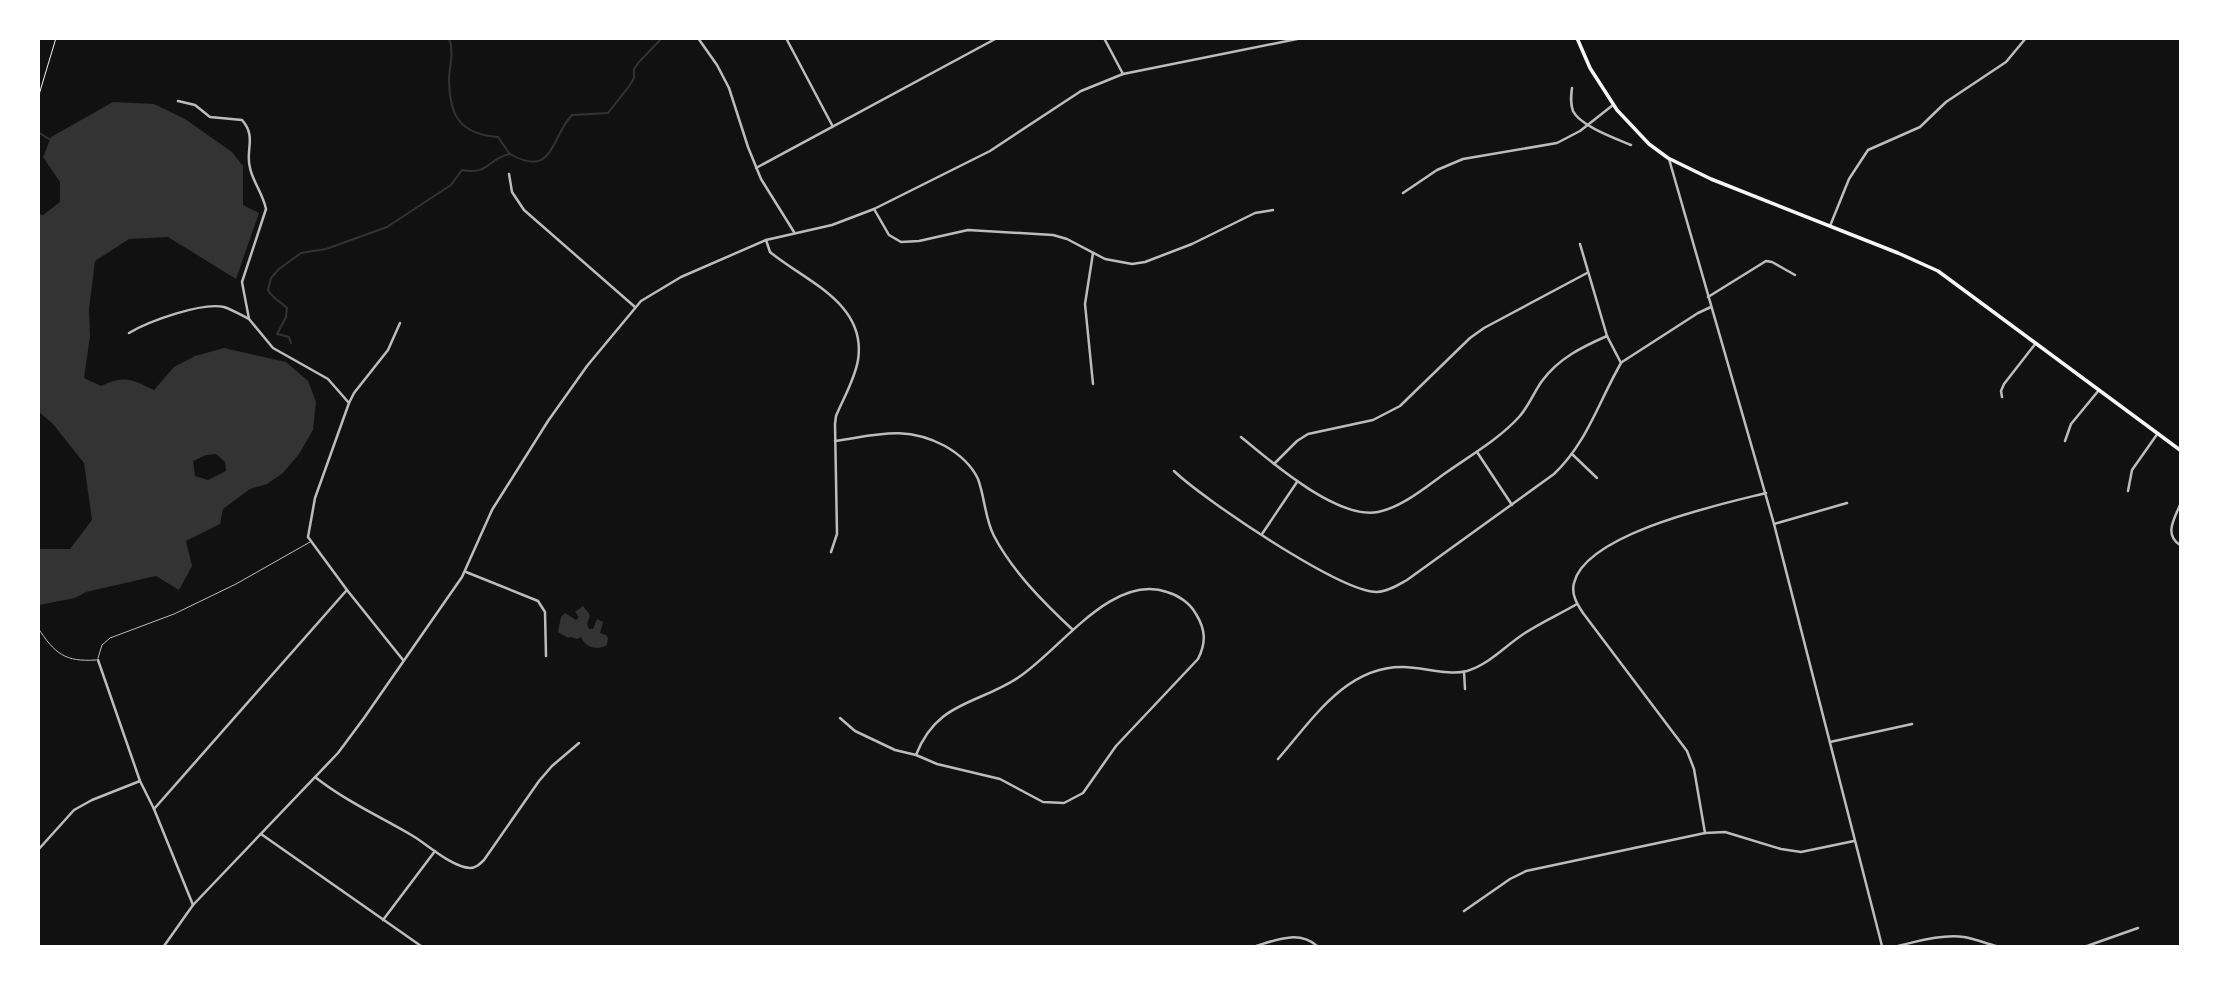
<svg xmlns="http://www.w3.org/2000/svg" width="2219" height="985" font-family="Roboto,sans-serif">
<style>
.water{fill:#333;fill-rule:evenodd}
.lines{fill:none;stroke-linecap:round;stroke-linejoin:round}
.stream{stroke:#333;stroke-width:2}
.path{stroke:#f5f5f5;stroke-width:1}
.service{stroke:#bcbcbc;stroke-width:1}
.minor{stroke:#bcbcbc;stroke-width:2.5}
.tertiary{stroke:#bcbcbc;stroke-width:2.5}
.secondary{stroke:#f5f5f5;stroke-width:3.5}
</style>
<rect width="100%" height="100%" fill="#111"/>
<g class="water">
<path d="M 113,102 L 154,104 L 185,119 L 232,152 L 243,166 L 243,205 L 259,213 L 236,279 L 168,237 L 129,239 L 95,261 L 89,309 L 90,336 L 84,378 L 101,386 C 125,375 131,379 154,390 L 174,367 L 195,356 L 224,348 L 286,362 L 308,381 L 316,402 L 313,430 L 299,454 L 283,473 L 267,484 L 250,489 L 223,509 L 220,524 L 186,541 L 192,566 L 179,590 L 156,576 L 86,592 L 75,598 L 39,605 L 39,549 L 70,549 L 92,520 L 84,463 L 53,424 L 39,412 L 39,214 L 43,215 L 60,202 L 60,182 L 43,157 L 51,137 ZM 216,454 L 225,462 L 226,471 L 208,480 L 195,476 L 193,461 L 206,455 Z"/>
<path d="M 583,606 L 590,615 L 587,624 L 589,629 L 593,629 L 597,619 L 603,622 L 600,633 L 606,635 L 608,638 L 607,645 C 596,651 585,647 581,637 L 577,639 L 570,637 L 568,638 L 558,632 L 561,617 L 565,613 L 576,620 L 579,617 L 575,612 Z"/>
</g>
<g class="lines">
<g class="stream">
<path d="M 449,38 C 454,51 450,65 449,77 C 449,114 458,134 498,137 L 509,153"/>
<path d="M 38,132 L 49,139"/>
<path d="M 291,343 L 289,337 L 277,334 L 286,317 L 287,308 C 280,301 272,298 268,290 L 271,278 L 279,269 L 301,253 L 326,249 L 387,227 L 451,185 L 462,170 C 490,175 488,158 510,154 C 554,179 550,138 572,115 L 608,113 L 630,85 L 634,78 L 634,69 L 639,62 L 662,38"/>
</g>
<path class="path" d="M 38,98 L 56,38"/>
<g class="service">
<path d="M 38,628 C 55,654 65,662 96,660"/>
<path d="M 98,658 L 102,645 L 110,638 L 174,614 L 236,584 L 310,542"/>
</g>
<g class="minor">
<path d="M 698,38 L 717,65 L 729,88 L 748,147 L 761,179 L 794,232"/>
<path d="M 786,38 L 832,125"/>
<path d="M 1104,38 L 1123,74"/>
<path d="M 1572,88 C 1571,96 1570,103 1573,111 C 1580,126 1617,139 1631,145"/>
<path d="M 178,101 L 195,105 L 210,117 L 242,120 C 257,137 245,150 250,168 C 253,182 263,194 266,209 L 242,282 L 249,319 L 273,348 L 328,379 L 349,403 L 315,498 L 308,537 L 347,590 L 403,660"/>
<path d="M 756,168 L 997,38"/>
<path d="M 509,174 L 512,192 L 524,210 L 635,307"/>
<path d="M 1403,193 L 1437,170 L 1463,159 L 1557,143 L 1580,131 L 1613,105"/>
<path d="M 874,209 L 889,235 L 901,242 L 919,241 L 968,230 L 1053,235 L 1067,239 L 1105,259 L 1132,264 L 1145,262 L 1192,244 L 1255,213 L 1273,210"/>
<path d="M 1830,226 L 1849,179 L 1868,150 L 1920,127 L 1946,102 L 2006,62 L 2026,38"/>
<path d="M 766,240 L 770,252 C 805,281 867,303 858,360 C 855,379 843,399 836,416 L 835,424 L 837,534 L 831,552"/>
<path d="M 1708,297 L 1766,261 L 1772,262 L 1795,275"/>
<path d="M 129,333 C 149,321 202,302 224,307 C 233,310 241,315 249,319"/>
<path d="M 1622,362 L 1698,313 L 1711,307"/>
<path d="M 1093,384 L 1085,304 L 1093,253"/>
<path d="M 2002,397 L 2001,391 L 2004,384 L 2036,343"/>
<path d="M 349,403 L 354,393 L 388,350 L 400,323"/>
<path d="M 1241,437 C 1271,462 1338,520 1378,512 C 1403,507 1427,486 1447,472 C 1471,455 1499,439 1519,417 C 1529,406 1534,392 1542,381 C 1559,358 1582,347 1607,336"/>
<path d="M 835,441 C 877,435 905,425 945,446 C 959,454 971,464 978,479 C 985,498 985,519 994,536 C 1013,572 1044,603 1073,630"/>
<path d="M 2065,441 L 2071,424 L 2099,390"/>
<path d="M 1477,452 L 1512,505"/>
<path d="M 1573,455 L 1597,478"/>
<path d="M 1274,464 L 1297,441 L 1308,434 L 1373,420 L 1400,406 L 1470,338 L 1484,328 L 1587,273"/>
<path d="M 1174,471 C 1203,499 1340,592 1377,592 C 1387,592 1398,585 1407,580 L 1554,474 C 1587,443 1599,401 1621,363 L 1607,336 L 1580,244"/>
<path d="M 2128,491 L 2132,470 L 2158,433"/>
<path d="M 2180,505 C 2174,519 2164,535 2180,545"/>
<path d="M 1774,524 L 1847,503"/>
<path d="M 1262,534 L 1297,482"/>
<path d="M 466,572 L 538,601 L 545,612 L 546,656"/>
<path d="M 98,660 L 140,781 L 154,809 L 193,905"/>
<path d="M 1464,672 L 1465,689"/>
<path d="M 840,718 L 855,731 L 895,750 L 916,755 L 937,764 L 1000,779 L 1043,802 L 1064,803 L 1083,793 L 1116,746 L 1198,659 C 1206,643 1206,630 1196,614 C 1190,603 1178,595 1167,592 C 1112,573 1060,650 1019,677 C 977,705 937,701 916,755"/>
<path d="M 1830,742 L 1912,724"/>
<path d="M 1278,759 C 1312,720 1346,666 1403,667 C 1423,667 1448,676 1467,671 C 1490,664 1506,645 1525,633 C 1542,622 1560,614 1577,604"/>
<path d="M 315,777 C 347,802 379,816 413,836 C 428,845 452,867 470,868 C 476,868 480,864 484,860 L 539,781 L 552,766 L 579,743"/>
<path d="M 154,809 L 346,591"/>
<path d="M 1705,833 L 1694,769 L 1687,751 L 1583,613 C 1577,604 1571,594 1574,583 C 1586,533 1722,504 1766,493"/>
<path d="M 261,834 L 421,946"/>
<path d="M 38,850 L 74,810 L 92,800 L 140,781"/>
<path d="M 1464,911 L 1510,879 L 1526,871 L 1705,833 L 1725,832 L 1781,849 L 1801,852 L 1854,841"/>
<path d="M 383,920 L 435,851"/>
<path d="M 1256,946 C 1276,940 1299,930 1317,946"/>
<path d="M 1898,946 C 1919,941 1943,934 1964,937 C 1975,939 1985,943 1996,946"/>
<path d="M 2087,946 L 2138,928"/>
</g>
<g class="tertiary">
<path d="M 1669,159 L 1774,524 L 1882,946"/>
<path d="M 164,946 L 193,905 L 338,753 L 364,718 L 462,577 L 492,510 L 548,421 L 587,366 L 641,301 L 681,277 L 766,240 L 832,225 L 874,209 L 990,151 L 1081,91 L 1123,74 L 1302,38"/>
</g>
<path class="secondary" d="M 1577,38 L 1590,68 L 1617,110 L 1649,144 L 1668,158 L 1711,179 L 1898,253 L 1938,271 L 2180,450"/>
</g>
<rect width="2219" height="985" fill="none" stroke="#ffffff" stroke-width="80"/>
</svg>
